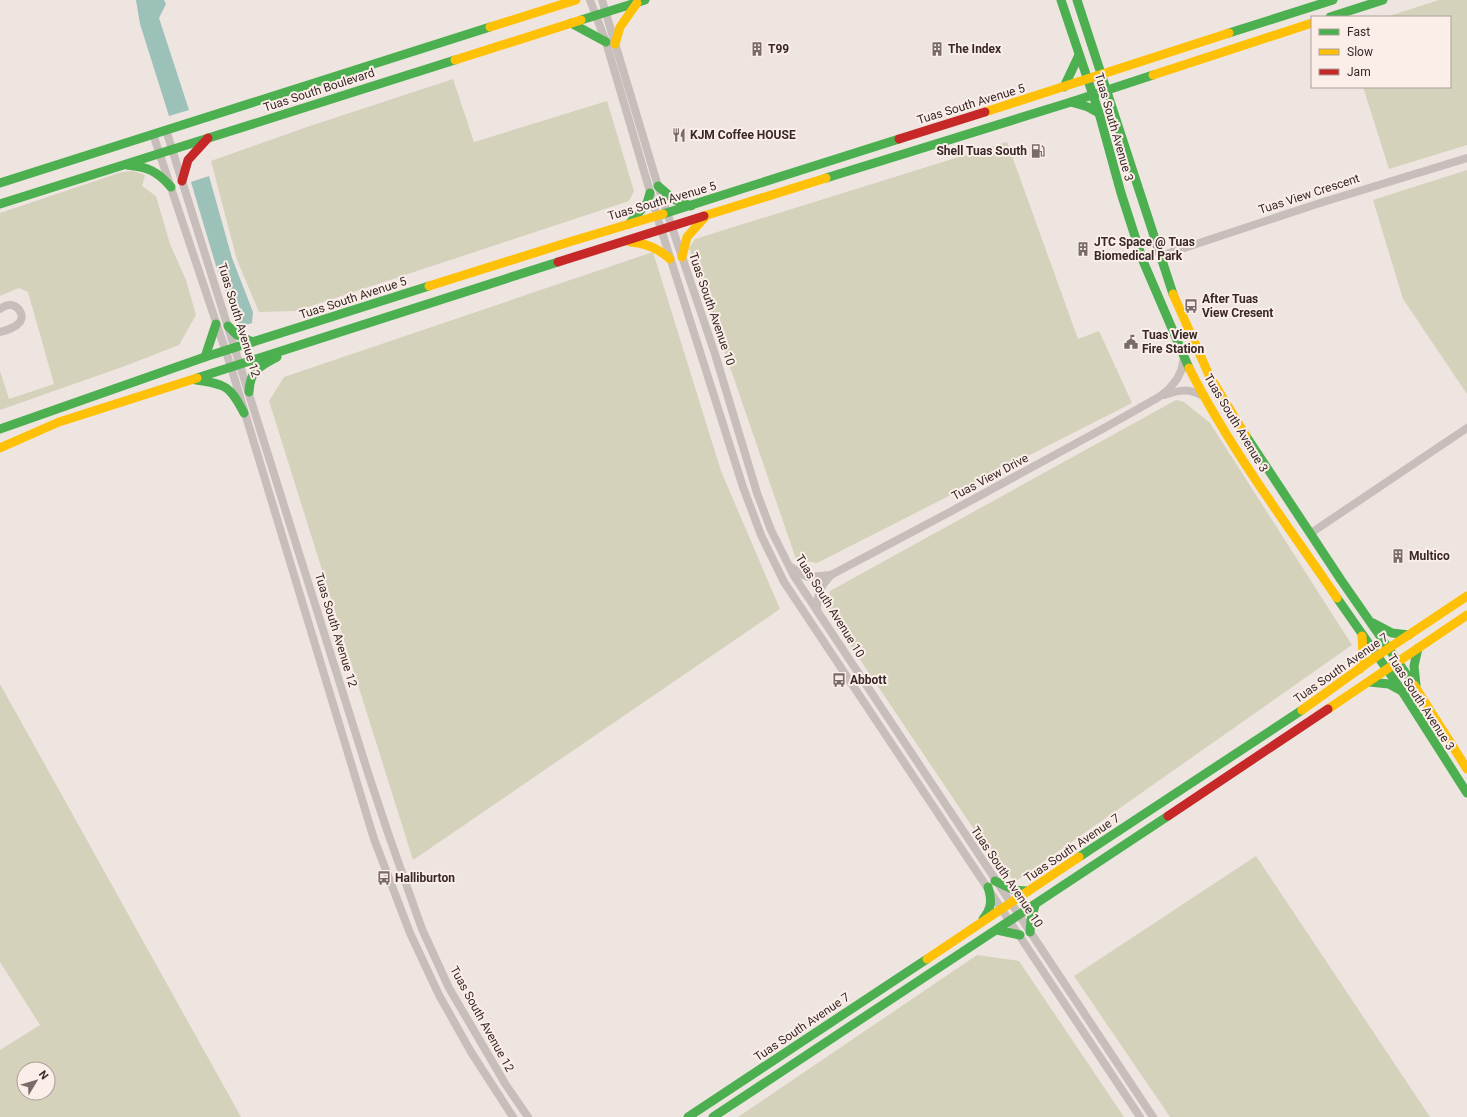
<svg xmlns="http://www.w3.org/2000/svg" width="1467" height="1117" font-family="Roboto,sans-serif">
<style>
.green{fill:#d4d2ba;fill-rule:evenodd}
.water{fill:#9cc1b9}
.lines{fill:none;stroke-linecap:round;stroke-linejoin:round}
.street{stroke:#c7bdba;stroke-width:8}
.fast{stroke:#4caf50;stroke-width:9}
.slow{stroke:#ffc107;stroke-width:9}
.jam{stroke:#c62828;stroke-width:9}
.labels{text-anchor:middle;stroke-width:4;stroke-linejoin:round;paint-order:stroke}
.poi-label{font-size:12px;font-weight:bold;fill:#382928;stroke:#fbeee8;text-anchor:start}
.street-label{font-size:12px;fill:#382928;stroke:#fbeee8}
</style>
<rect width="100%" height="100%" fill="#eee5e1"/>
<g class="green">
<path d="M 1439,0 L 1467,0 L 1467,145 L 1389,169 L 1363,87 L 1450,87 L 1450,17 L 1386,17 Z"/>
<path d="M 453,79 L 474,142 L 607,101 L 634,191 L 629,201 L 296,311 L 259,312 L 237,260 L 211,161 L 307,127 Z"/>
<path d="M 1007,142 L 1078,339 L 1099,331 L 1132,403 L 817,563 L 796,559 L 689,248 L 695,239 Z"/>
<path d="M 1467,170 L 1467,394 L 1403,299 L 1373,200 Z"/>
<path d="M 133,171 L 145,175 L 142,186 L 156,196 L 170,244 L 186,280 L 196,315 L 179,345 L 125,366 L 0,410 L 0,371 L 9,399 L 54,384 L 28,292 L 19,288 L 0,296 L 0,213 L 122,172 Z"/>
<path d="M 653,252 L 721,471 L 780,609 L 413,860 L 269,401 L 284,377 Z"/>
<path d="M 1176,400 L 1184,402 L 1210,423 L 1352,645 L 1016,881 L 1002,871 L 826,609 L 830,591 Z"/>
<path d="M 0,684 L 241,1117 L 0,1117 L 0,1050 L 40,1025 L 0,962 ZM 24,1069 L 48,1069 L 48,1093 L 24,1093 Z"/>
<path d="M 1256,856 L 1430,1117 L 1170,1117 L 1074,976 Z"/>
<path d="M 977,955 L 1019,961 L 1124,1117 L 738,1117 Z"/>
</g>
<g class="water">
<path d="M 136,0 L 164,0 L 166,4 L 159,18 L 189,110 L 169,116 L 140,24 Z"/>
<path d="M 209,176 L 232,258 L 253,312 L 252,323 L 240,327 L 216,266 L 191,182 Z"/>
</g>
<g class="lines">
<g class="street">
<path d="M 590,0 L 606,42 L 661,229 L 743,487 L 761,535 L 784,582 L 1140,1117"/>
<path d="M 602,0 L 658,186 L 715,354 L 757,493 L 771,530 L 794,576 L 1153,1117"/>
<path d="M 166,130 L 369,776 L 388,833 L 422,929 L 449,988 L 506,1085 L 528,1117"/>
<path d="M 153,134 L 231,367 L 374,839 L 410,933 L 439,995 L 471,1052 L 513,1117"/>
<path d="M 1160,256 L 1320,203 L 1467,158"/>
<path d="M 0,309 C 3,307 6,305 9,305 C 17,304 25,314 20,322 C 15,328 7,330 0,332"/>
<path d="M 1164,395 C 1180,390 1188,388 1203,396"/>
<path d="M 1311,533 L 1467,428"/>
<path d="M 791,567 L 801,574 L 808,577 L 831,575 L 948,513 L 1106,427 L 1159,397 L 1169,389 L 1177,379 L 1181,371 L 1184,358"/>
<path d="M 817,610 C 817,593 820,587 831,575"/>
</g>
<g class="fast">
<path d="M 1061,0 L 1099,113 L 1121,193 L 1143,261 L 1189,368"/>
<path d="M 1077,0 L 1173,294"/>
<path d="M 1330,17 L 1383,0"/>
<path d="M 581,20 L 645,0"/>
<path d="M 571,23 L 606,42"/>
<path d="M 1229,33 L 1333,0"/>
<path d="M 1064,87 L 1079,55"/>
<path d="M 1071,102 L 1088,107 L 1099,113"/>
<path d="M 127,165 C 148,167 157,171 171,187"/>
<path d="M 826,178 L 1071,102 L 1153,75"/>
<path d="M 0,183 L 490,27"/>
<path d="M 658,186 L 673,199 L 691,206"/>
<path d="M 0,204 L 455,60"/>
<path d="M 663,214 L 899,139"/>
<path d="M 629,224 L 647,203 L 650,193"/>
<path d="M 228,326 L 237,335 L 253,342"/>
<path d="M 205,357 L 216,324"/>
<path d="M 197,378 L 558,262"/>
<path d="M 196,380 C 226,384 230,386 244,413"/>
<path d="M 249,392 C 250,370 259,367 277,357"/>
<path d="M 0,429 L 205,357 L 429,286"/>
<path d="M 1246,436 L 1341,580 L 1414,685"/>
<path d="M 1337,598 L 1402,691 L 1467,793"/>
<path d="M 1373,623 L 1392,633 L 1409,635"/>
<path d="M 1369,682 L 1389,684 L 1400,690"/>
<path d="M 1416,685 L 1414,666 L 1418,648"/>
<path d="M 1079,857 L 1302,710"/>
<path d="M 995,881 L 1014,890 L 1028,891"/>
<path d="M 983,919 C 992,908 992,900 988,887"/>
<path d="M 997,930 L 1020,935"/>
<path d="M 1030,932 L 1031,920 L 1035,905"/>
<path d="M 688,1117 L 927,959"/>
<path d="M 713,1117 L 1168,816"/>
</g>
<g class="slow">
<path d="M 490,27 L 576,0"/>
<path d="M 615,44 L 620,27 L 637,3"/>
<path d="M 455,60 L 581,20"/>
<path d="M 1153,75 L 1312,23"/>
<path d="M 985,112 L 1229,33"/>
<path d="M 704,216 L 826,178"/>
<path d="M 630,242 C 646,243 658,248 670,259"/>
<path d="M 682,257 L 687,237 L 705,217"/>
<path d="M 429,286 L 569,242 L 663,214"/>
<path d="M 1173,294 L 1209,375 L 1246,436"/>
<path d="M 1189,368 C 1230,449 1286,523 1337,598"/>
<path d="M 0,448 L 59,422 L 197,378"/>
<path d="M 1360,669 L 1363,654 L 1362,636"/>
<path d="M 1414,685 L 1467,769"/>
<path d="M 1328,709 L 1467,615"/>
<path d="M 1302,710 L 1377,656 L 1467,596"/>
<path d="M 927,959 L 1079,857"/>
</g>
<g class="jam">
<path d="M 899,139 L 985,112"/>
<path d="M 182,181 L 188,160 L 208,138"/>
<path d="M 558,262 L 704,216"/>
<path d="M 1168,816 L 1328,709"/>
</g>
</g>
<defs>
<symbol id="building-bare" viewBox="-9 -9 18 18"><path d="M-4-6H4V6H1V3H-1V6H-4ZM-2.5-4.3h1.7v1.8h-1.7ZM.8-4.3h1.7v1.8H.8ZM-2.5-1h1.7V.8h-1.7ZM.8-1h1.7V.8H.8Z" fill="#786b69" stroke="#fbeee8" stroke-width="2.5" paint-order="stroke"/></symbol>
<symbol id="restaurant-bare" viewBox="-9 -9 18 18"><path d="M-5-6h1v4h1v-4h1v4h1v-4h1v5L-1.5 .5V6h-2V.5L-5-1ZM5-6V6H3V1.5H1.5Q1.5-4 5-6Z" fill="#786b69" stroke="#fbeee8" stroke-width="2.5" paint-order="stroke"/></symbol>
<symbol id="fuel-bare" viewBox="-9 -9 18 18"><path d="M-5.5-6h7V0h2V4h1.3V-2.5L3-4.5l.8-.8L6-3V5H2.5V1h-1V6h-7ZM-4.2-4.7v3.2H.2V-4.7Z" fill="#786b69" stroke="#fbeee8" stroke-width="2.5" paint-order="stroke"/></symbol>
<symbol id="bus-bare" viewBox="-9 -9 18 18"><path d="M-5-6H5V4H4V6H2V4H-2V6H-4V4H-5ZM-3.5-4V0h7V-4ZM-3.5 1.2v1.5H-2V1.2ZM2 1.2v1.5H3.5V1.2Z" fill="#786b69" stroke="#fbeee8" stroke-width="2.5" paint-order="stroke"/></symbol>
<symbol id="civic-bare" viewBox="-9 -9 18 18"><path d="M-.6-6.5H3V-4.5H.6V-3L4-1V1h2V6H-6V1h2V-1L-.6-3ZM-1.2 2.5V6h2.4V2.5Z" fill="#786b69" stroke="#fbeee8" stroke-width="2.5" paint-order="stroke"/></symbol>
</defs>
<g fill-rule="evenodd">
<use href="#building-bare" x="747" y="39" width="20" height="20"/>
<use href="#building-bare" x="927" y="39" width="20" height="20"/>
<use href="#restaurant-bare" x="669" y="125" width="20" height="20"/>
<use href="#fuel-bare" x="1028" y="141" width="20" height="20"/>
<use href="#building-bare" x="1073" y="239" width="20" height="20"/>
<use href="#bus-bare" x="1181" y="296" width="20" height="20"/>
<use href="#civic-bare" x="1121" y="332" width="20" height="20"/>
<use href="#building-bare" x="1388" y="546" width="20" height="20"/>
<use href="#bus-bare" x="829" y="670" width="20" height="20"/>
<use href="#bus-bare" x="374" y="868" width="20" height="20"/>
</g>
<g class="labels">
<g class="poi-label">
<text x="768" y="53">T99</text>
<text x="948" y="53">The Index</text>
<text x="690" y="139">KJM Coffee HOUSE</text>
<text x="1027" y="155" text-anchor="end">Shell Tuas South</text>
<text x="1094" y="246">JTC Space @ Tuas<tspan x="1094" dy="14">Biomedical Park</tspan></text>
<text x="1202" y="303">After Tuas<tspan x="1202" dy="14">View Cresent</tspan></text>
<text x="1142" y="339">Tuas View<tspan x="1142" dy="14">Fire Station</tspan></text>
<text x="1409" y="560">Multico</text>
<text x="850" y="684">Abbott</text>
<text x="395" y="882">Halliburton</text>
</g>
<g class="street-label">
<text transform="translate(319 90) rotate(-18)" y="4">Tuas South Boulevard</text>
<text transform="translate(971 104) rotate(-17)" y="4">Tuas South Avenue 5</text>
<text transform="translate(1114 127) rotate(74)" y="4">Tuas South Avenue 3</text>
<text transform="translate(1309 194) rotate(-18)" y="4">Tuas View Crescent</text>
<text transform="translate(662 201) rotate(-16)" y="4">Tuas South Avenue 5</text>
<text transform="translate(353 298) rotate(-18)" y="4">Tuas South Avenue 5</text>
<text transform="translate(712 309) rotate(71)" y="4">Tuas South Avenue 10</text>
<text transform="translate(239 320) rotate(73)" y="4">Tuas South Avenue 12</text>
<text transform="translate(1236 423) rotate(59)" y="4">Tuas South Avenue 3</text>
<text transform="translate(990 477) rotate(-28)" y="4">Tuas View Drive</text>
<text transform="translate(830 606) rotate(58)" y="4">Tuas South Avenue 10</text>
<text transform="translate(336 630) rotate(73)" y="4">Tuas South Avenue 12</text>
<text transform="translate(1341 668) rotate(-35)" y="4">Tuas South Avenue 7</text>
<text transform="translate(1421 702) rotate(57)" y="4">Tuas South Avenue 3</text>
<text transform="translate(1072 848) rotate(-34)" y="4">Tuas South Avenue 7</text>
<text transform="translate(1007 877) rotate(56)" y="4">Tuas South Avenue 10</text>
<text transform="translate(482 1019) rotate(61)" y="4">Tuas South Avenue 12</text>
<text transform="translate(802 1027) rotate(-34)" y="4">Tuas South Avenue 7</text>
</g>
</g>
<rect x="1311" y="16" width="140" height="72" fill="#fbeee8" stroke="#ad9f9b"/>
<rect x="1319" y="29" width="20" height="6" fill="#4caf50" stroke="#ad9f9b"/>
<text x="1347" y="36" font-size="12" fill="#382928">Fast</text>
<rect x="1319" y="49" width="20" height="6" fill="#ffc107" stroke="#ad9f9b"/>
<text x="1347" y="56" font-size="12" fill="#382928">Slow</text>
<rect x="1319" y="69" width="20" height="6" fill="#c62828" stroke="#ad9f9b"/>
<text x="1347" y="76" font-size="12" fill="#382928">Jam</text>
<g transform="translate(36 1081) rotate(52)"><circle r="19" fill="#fbeee8" stroke="#ad9f9b"/>
<path d="M0-3L7 15L0 10L-7 15Z" fill="#786b69"/>
<text y="-6" font-size="11" font-weight="bold" text-anchor="middle" fill="#382928">N</text>
</g>
</svg>
